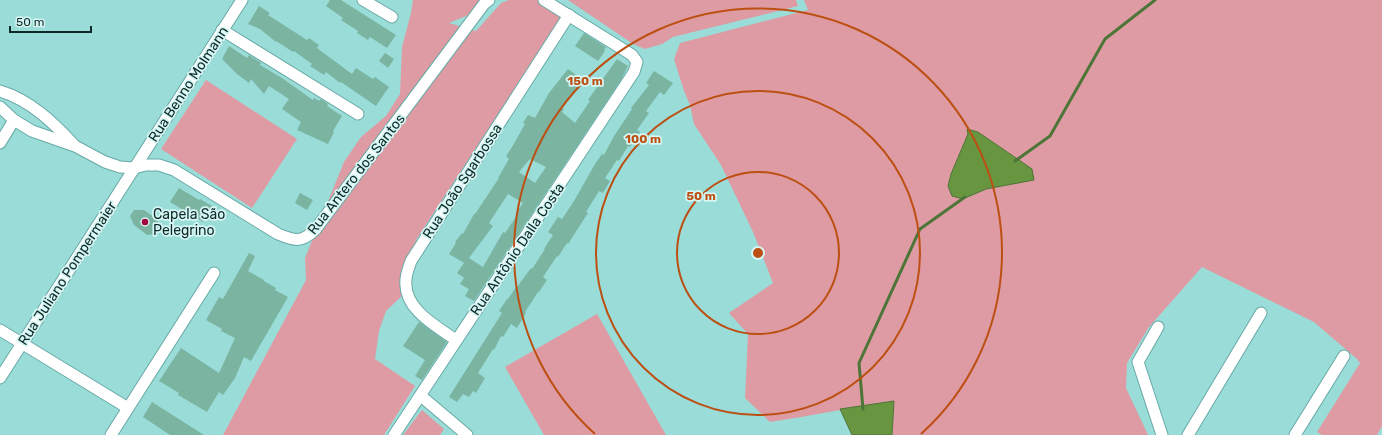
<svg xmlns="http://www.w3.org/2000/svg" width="1382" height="435" font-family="Rubik,sans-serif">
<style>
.green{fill:#df9ba3}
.water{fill:#68953f;stroke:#4d7538}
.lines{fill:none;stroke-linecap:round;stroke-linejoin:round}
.stream{stroke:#4d7538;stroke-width:3}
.building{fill:#7bb5a2;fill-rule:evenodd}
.minor-casing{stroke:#68a9a6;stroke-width:13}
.minor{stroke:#fff;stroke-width:11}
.ring{fill:none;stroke:#bc4f12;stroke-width:2}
.poi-dot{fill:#a3073d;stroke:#d6f6f4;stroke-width:1.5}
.labels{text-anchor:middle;stroke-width:3.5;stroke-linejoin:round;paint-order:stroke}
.street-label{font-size:14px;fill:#0d2928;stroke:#d6f6f4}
.poi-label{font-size:14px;fill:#0d2928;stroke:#d6f6f4;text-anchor:start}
.centre{fill:#bc4f12;stroke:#d6f6f4;stroke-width:2}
.ring-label{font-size:12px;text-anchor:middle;font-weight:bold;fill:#bc4f12;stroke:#d6f6f4;stroke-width:3.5;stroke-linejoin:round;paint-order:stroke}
</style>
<rect width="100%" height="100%" fill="#9adcd8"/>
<g class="green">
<path d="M 413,0 L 486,0 L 471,14 L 449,23 L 476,31 L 501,3 L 509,0 L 552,0 L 566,10 L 416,240 L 405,276 L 405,293 L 386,311 L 379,331 L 375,359 L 415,386 L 384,435 L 223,435 L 306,280 L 305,258 L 344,162 L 361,137 L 386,116 L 400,94 L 402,47 L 411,13 Z"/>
<path d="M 568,0 L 796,0 L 798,6 L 673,37 L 662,44 L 645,49 L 633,44 Z"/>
<path d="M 804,0 L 1382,0 L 1382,426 L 1377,435 L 1322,435 L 1317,432 L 1360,363 L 1357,359 L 1314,322 L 1202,267 L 1149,327 L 1127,363 L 1126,388 L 1148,435 L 892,435 L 893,401 C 852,407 812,416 770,422 L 745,398 L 748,334 L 729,313 L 773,283 L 753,232 L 721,165 L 694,124 L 690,105 L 684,91 L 674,59 L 680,43 L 808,10 Z"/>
<path d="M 206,80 L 297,139 L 252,208 L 161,149 Z"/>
<path d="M 597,314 L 666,435 L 544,435 L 505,367 Z"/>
<path d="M 422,410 L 444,429 L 440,435 L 403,435 Z"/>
</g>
<g class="water">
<path d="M 967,129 L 978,132 L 1032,169 L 1034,180 L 986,189 L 963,199 L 952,196 L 948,186 L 951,174 L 968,134 Z"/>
<path d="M 894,401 L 892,435 L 852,435 L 840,409 Z"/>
</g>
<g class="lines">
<g class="stream">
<path d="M 1015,161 L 1050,136 L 1105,39 L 1155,0"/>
<path d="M 863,409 L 859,363 L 920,229 L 965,197"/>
</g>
</g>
<g class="building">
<path d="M 330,0 L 341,0 L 396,35 L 387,48 L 370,37 L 368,40 L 357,33 L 358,31 L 341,20 L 343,18 L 326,6 Z"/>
<path d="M 259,6 L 270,13 L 268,15 L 307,40 L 309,38 L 319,45 L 317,48 L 352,74 L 356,68 L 373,79 L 375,77 L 389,87 L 376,106 L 341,82 L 340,83 L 326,72 L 324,75 L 310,66 L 312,64 L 294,51 L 293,52 L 276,41 L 276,42 L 260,29 L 248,24 Z"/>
<path d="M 584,33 L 606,47 L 604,50 L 605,51 L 598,61 L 575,46 Z"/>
<path d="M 229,46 L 247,58 L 249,55 L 261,63 L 260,65 L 282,78 L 313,100 L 314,98 L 319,101 L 321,99 L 328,104 L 327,106 L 342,116 L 333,131 L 334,132 L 328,144 L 297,130 L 301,122 L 282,109 L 289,99 L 269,86 L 264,94 L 251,79 L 249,83 L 237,74 L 222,59 Z"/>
<path d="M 385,53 L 394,59 L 388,68 L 379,61 Z"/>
<path d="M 617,59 L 628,66 L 621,80 L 474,301 L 465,296 L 469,289 L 460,284 L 464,278 L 457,273 L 464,263 L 449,254 L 456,243 L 455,242 L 462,233 L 463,234 L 474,214 L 475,214 L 499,178 L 498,178 L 509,159 L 506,156 L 512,147 L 525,124 L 523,123 L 528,115 L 535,118 L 549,93 L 568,69 L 583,80 L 562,108 L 564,109 L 562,112 L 575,123 L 590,101 L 588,100 ZM 530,159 L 546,167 L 535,183 L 519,172 ZM 508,194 L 523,203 L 516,213 L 518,214 L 505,233 L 503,232 L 483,267 L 469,258 L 493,226 L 489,223 Z"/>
<path d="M 654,71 L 673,83 L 664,95 L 660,92 L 646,111 L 649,113 L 637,130 L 640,132 L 630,147 L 628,146 L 619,161 L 617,160 L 605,178 L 610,181 L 603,193 L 599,191 L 586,212 L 588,213 L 568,244 L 567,243 L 558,257 L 557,256 L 543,277 L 547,280 L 539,292 L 538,292 L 525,312 L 526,313 L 517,328 L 511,324 L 503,337 L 501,336 L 494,350 L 493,349 L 478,373 L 485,378 L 476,393 L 473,391 L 469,397 L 463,394 L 457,402 L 449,397 L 502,313 L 499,311 L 507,299 L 508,299 L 516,287 L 517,287 L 531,268 L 532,269 L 545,249 L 544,249 L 553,235 L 548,232 L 558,217 L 562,219 L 574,201 L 595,164 L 602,154 L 604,155 L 614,136 L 632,109 L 631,108 L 649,85 L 646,83 Z"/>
<path d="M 179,188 L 199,200 L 200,199 L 212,206 L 203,222 L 170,202 Z"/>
<path d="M 300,193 L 313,200 L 307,210 L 295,203 Z"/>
<path d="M 134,210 L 144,210 L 158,220 L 159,228 L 155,234 L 147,235 L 134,225 L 130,216 Z"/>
<path d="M 249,253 L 255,256 L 248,271 L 264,280 L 264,281 L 276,288 L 275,290 L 288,297 L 251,361 L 244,357 L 235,378 L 223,395 L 219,392 L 207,412 L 178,395 L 179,393 L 159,381 L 181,348 L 219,373 L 235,338 L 221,331 L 222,329 L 206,320 L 219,297 L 223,299 Z"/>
<path d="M 419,322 L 447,342 L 422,380 L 415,376 L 425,360 L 403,346 Z"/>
<path d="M 152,402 L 204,435 L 170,435 L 143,417 Z"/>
</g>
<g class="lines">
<defs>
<g id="minor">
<path d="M 363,0 L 392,17"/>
<path d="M 222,30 L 358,114"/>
<path d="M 0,91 C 30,100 54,123 74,145"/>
<path d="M 0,107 L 14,120 L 32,131 L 75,146 L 105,162 L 120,167 L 134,168 L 146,165 L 159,165 L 174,170 L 278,234 C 295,241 301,243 315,230 L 484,4 L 489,0"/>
<path d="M 0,143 L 14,120"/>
<path d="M 1158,327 L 1138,362 L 1162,435"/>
<path d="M 0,330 L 128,408"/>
<path d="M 456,340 C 436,326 403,309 406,280 C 406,274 409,267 411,261 L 569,15"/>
<path d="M 0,378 L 242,0"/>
<path d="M 421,396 L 467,435"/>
<path d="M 111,435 L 214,273"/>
<path d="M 394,435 L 634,72 L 637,62 L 632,55 L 544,0"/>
<path d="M 1188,435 L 1261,313"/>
<path d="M 1295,435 L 1344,356"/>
</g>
</defs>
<use href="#minor" class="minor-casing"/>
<use href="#minor" class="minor"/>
</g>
<g class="ring">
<circle cx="758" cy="253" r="81"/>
<circle cx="758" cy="253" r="162"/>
<path d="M595 434A244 244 0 1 1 921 434"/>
</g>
<circle class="poi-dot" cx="145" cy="222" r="4"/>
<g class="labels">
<g class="street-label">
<text transform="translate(188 84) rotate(-57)" y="5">Rua Benno Molmann</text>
<text transform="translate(356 174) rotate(-52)" y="5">Rua Antero dos Santos</text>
<text transform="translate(462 181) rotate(-57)" y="5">Rua João Sgarbossa</text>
<text transform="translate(517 249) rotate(-56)" y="5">Rua Antônio Dalla Costa</text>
<text transform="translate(67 273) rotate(-57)" y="5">Rua Juliano Pompermaier</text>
</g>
<g class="poi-label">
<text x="153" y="219">Capela São<tspan x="153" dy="16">Pelegrino</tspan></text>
</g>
</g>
<circle cx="758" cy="253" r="6" class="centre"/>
<g class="ring-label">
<text x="585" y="85">150 m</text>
<text x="643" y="143">100 m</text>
<text x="701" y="200">50 m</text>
</g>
<path d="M10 26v6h81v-6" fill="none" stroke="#0d2928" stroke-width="2"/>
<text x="16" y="26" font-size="12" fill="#0d2928" stroke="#d6f6f4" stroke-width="3" paint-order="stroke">50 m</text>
</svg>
